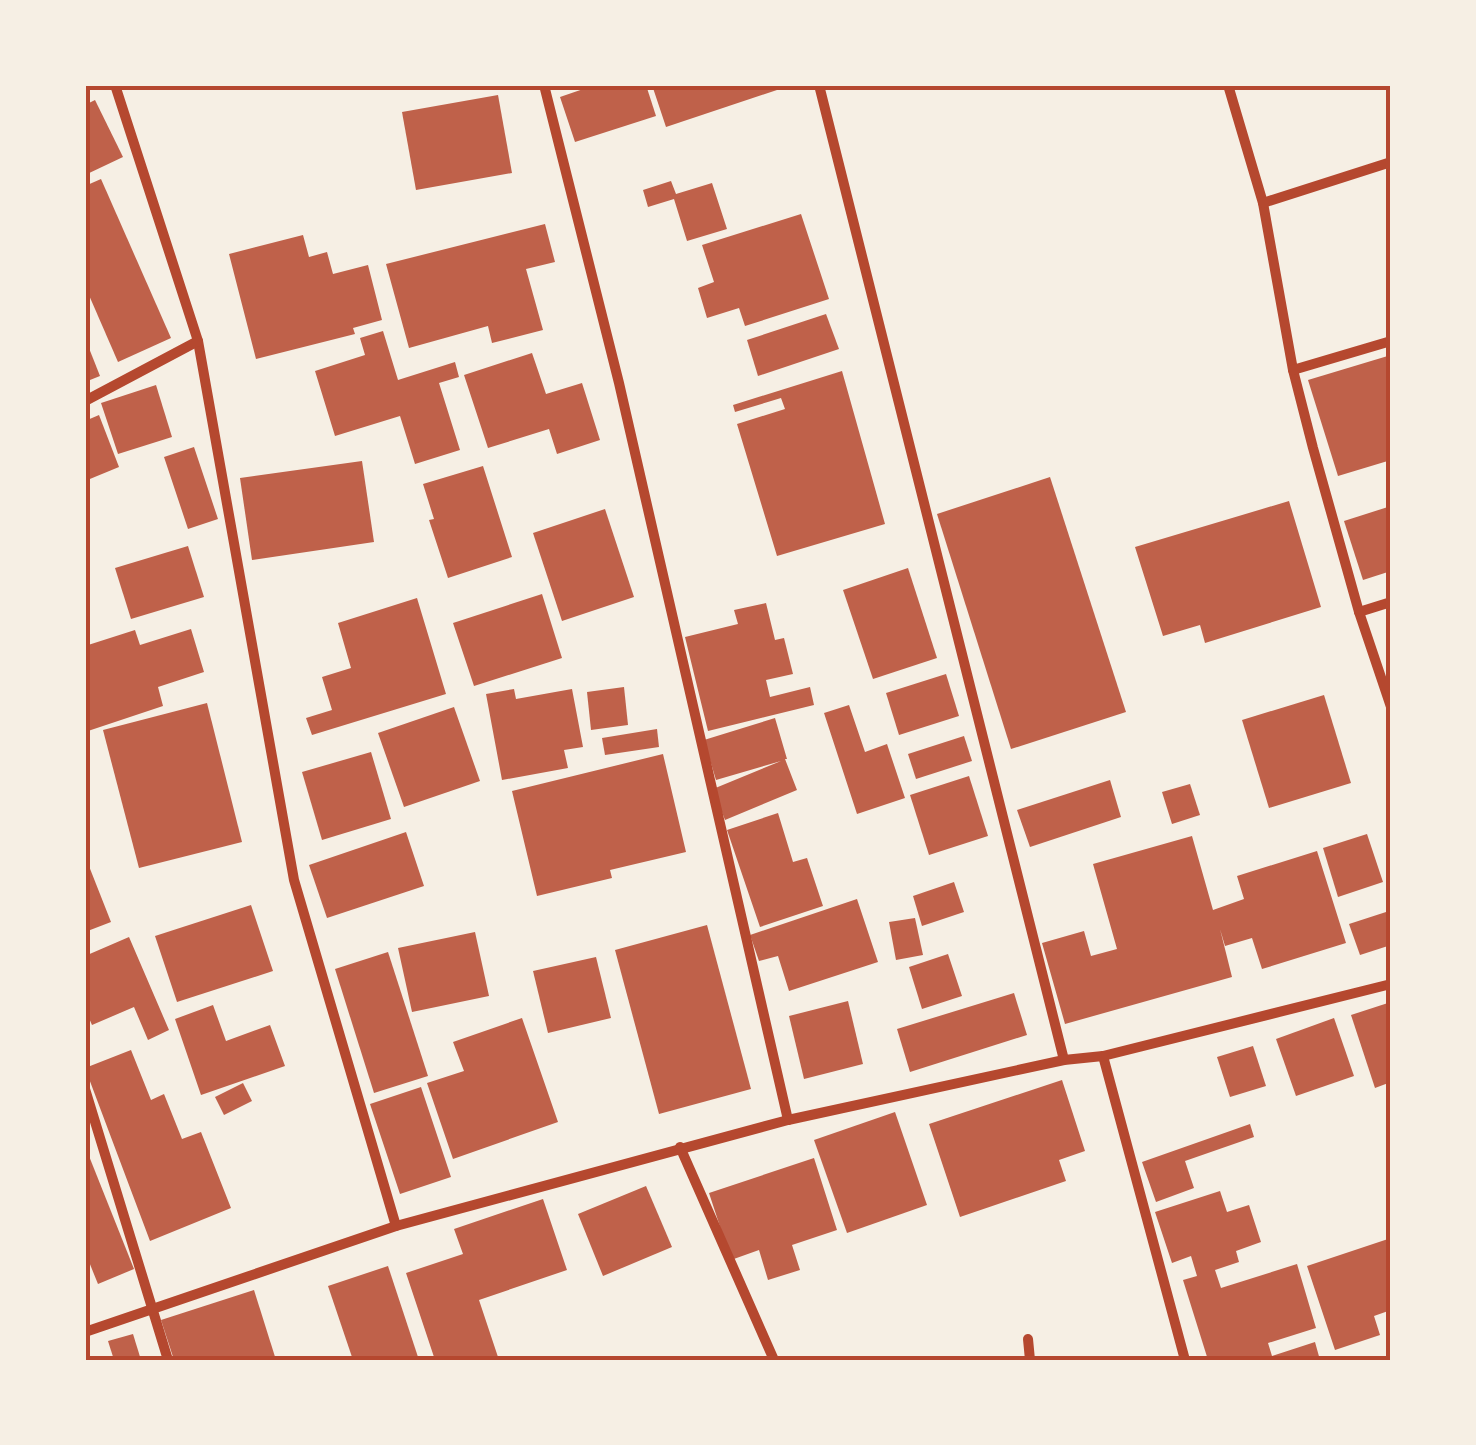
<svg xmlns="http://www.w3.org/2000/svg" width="1476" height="1445" font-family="Raleway,sans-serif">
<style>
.building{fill:#bf614a}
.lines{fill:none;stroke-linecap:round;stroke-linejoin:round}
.minor{stroke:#b5482f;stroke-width:10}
.neatline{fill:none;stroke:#b5482f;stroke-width:4}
</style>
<rect width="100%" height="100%" fill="#f6efe4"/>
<g class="building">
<path d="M 595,85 L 646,85 L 656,116 L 575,142 L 560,97 Z"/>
<path d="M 652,85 L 779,85 L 780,89 L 666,127 Z"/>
<path d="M 498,95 L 512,173 L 416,190 L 402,112 Z"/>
<path d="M 95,100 L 123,157 L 85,175 L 85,105 Z"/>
<path d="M 101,179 L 171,338 L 118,362 L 85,286 L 85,186 Z"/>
<path d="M 671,181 L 676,194 L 712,183 L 727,229 L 687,241 L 674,199 L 648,207 L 643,190 Z"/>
<path d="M 801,214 L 829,299 L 745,326 L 739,308 L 707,318 L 698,288 L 714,282 L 702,245 Z"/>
<path d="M 545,224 L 555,262 L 526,269 L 543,330 L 492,343 L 488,326 L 409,348 L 386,264 Z"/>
<path d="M 303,235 L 309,257 L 327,252 L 333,274 L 368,265 L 382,320 L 353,328 L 355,334 L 256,359 L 229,254 Z"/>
<path d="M 826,314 L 839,349 L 758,376 L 747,340 Z"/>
<path d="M 383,331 L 398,380 L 455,362 L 459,377 L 439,383 L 460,450 L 415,464 L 400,416 L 335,436 L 315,371 L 365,355 L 360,338 Z"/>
<path d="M 85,338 L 100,376 L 85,382 Z"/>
<path d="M 532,353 L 546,394 L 582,383 L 600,440 L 557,454 L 549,429 L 488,448 L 464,375 Z"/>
<path d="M 1391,355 L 1391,460 L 1338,476 L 1308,380 Z"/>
<path d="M 842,371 L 885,524 L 777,556 L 737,424 L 785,409 L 781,398 L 735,412 L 733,405 Z"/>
<path d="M 156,385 L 172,437 L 118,454 L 101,403 Z"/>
<path d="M 99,415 L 119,467 L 85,481 L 85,421 Z"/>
<path d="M 194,447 L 218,519 L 188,529 L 164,457 Z"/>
<path d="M 362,461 L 374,542 L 252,560 L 240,478 Z"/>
<path d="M 483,466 L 512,557 L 448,578 L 429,520 L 434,519 L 423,484 Z"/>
<path d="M 1050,477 L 1126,712 L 1011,749 L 937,514 Z"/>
<path d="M 1289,501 L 1321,607 L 1205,643 L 1200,625 L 1163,636 L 1135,547 Z"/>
<path d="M 1391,506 L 1391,571 L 1363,580 L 1344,521 Z"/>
<path d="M 605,509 L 634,597 L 562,621 L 533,533 Z"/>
<path d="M 188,546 L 204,597 L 131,619 L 115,568 Z"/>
<path d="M 908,568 L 937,658 L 873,679 L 843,590 Z"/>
<path d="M 542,594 L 562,658 L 474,686 L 453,623 Z"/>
<path d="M 417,598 L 446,694 L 312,735 L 306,718 L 332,710 L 322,677 L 351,668 L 338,623 Z"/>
<path d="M 766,603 L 775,640 L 784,638 L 793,674 L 766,680 L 770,697 L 810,687 L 814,705 L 708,731 L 685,637 L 738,624 L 734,610 Z"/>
<path d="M 191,629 L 204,672 L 158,687 L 163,706 L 85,732 L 85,646 L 135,630 L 140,645 Z"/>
<path d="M 946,674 L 959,716 L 899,735 L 886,693 Z"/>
<path d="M 624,687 L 628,725 L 591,730 L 587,692 Z"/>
<path d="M 514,689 L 516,699 L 572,689 L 583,747 L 564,750 L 568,768 L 502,780 L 486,694 Z"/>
<path d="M 1324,695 L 1351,783 L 1269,808 L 1242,720 Z"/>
<path d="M 207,703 L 242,842 L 139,868 L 103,730 Z"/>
<path d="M 849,705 L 865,752 L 887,744 L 905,798 L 857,814 L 824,713 Z"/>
<path d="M 454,707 L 480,781 L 404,807 L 378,733 Z"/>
<path d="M 775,718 L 787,759 L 785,759 L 797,790 L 725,820 L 713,789 L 781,761 L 716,780 L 704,740 Z"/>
<path d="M 657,729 L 659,747 L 605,755 L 602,738 Z"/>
<path d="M 964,736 L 972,761 L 916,779 L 908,754 Z"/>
<path d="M 371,752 L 391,819 L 322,840 L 302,772 Z"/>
<path d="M 663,754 L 686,852 L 610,870 L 612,878 L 537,896 L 512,791 Z"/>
<path d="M 969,776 L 988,836 L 929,855 L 910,795 Z"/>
<path d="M 1110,780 L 1121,817 L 1030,847 L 1017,810 Z"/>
<path d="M 1190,784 L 1200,815 L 1172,824 L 1162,792 Z"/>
<path d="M 778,813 L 793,862 L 807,858 L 823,906 L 760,927 L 727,830 Z"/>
<path d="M 406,832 L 424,886 L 327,918 L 309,865 Z"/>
<path d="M 1367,834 L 1383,882 L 1338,897 L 1323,848 Z"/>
<path d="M 1192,836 L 1213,910 L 1244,899 L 1237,876 L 1317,851 L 1346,943 L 1262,969 L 1252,938 L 1225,946 L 1220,929 L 1232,977 L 1065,1024 L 1042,943 L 1084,931 L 1091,956 L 1117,949 L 1093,864 Z"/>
<path d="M 85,856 L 111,922 L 85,932 Z"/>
<path d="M 954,882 L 964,912 L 922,926 L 913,896 Z"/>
<path d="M 857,899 L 878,962 L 789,991 L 778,956 L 759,961 L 750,935 Z"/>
<path d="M 251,905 L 273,971 L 177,1002 L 155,936 Z"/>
<path d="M 1386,912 L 1391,928 L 1391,945 L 1360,955 L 1349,924 Z"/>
<path d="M 915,918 L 923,955 L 896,960 L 889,922 Z"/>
<path d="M 707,925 L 751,1089 L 659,1114 L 615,950 Z"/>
<path d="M 475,932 L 489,996 L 412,1012 L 398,948 Z"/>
<path d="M 129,937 L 169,1030 L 148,1040 L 134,1007 L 92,1025 L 85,1009 L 85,956 Z"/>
<path d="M 388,952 L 428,1076 L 374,1093 L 335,969 Z"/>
<path d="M 948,954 L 962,996 L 922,1009 L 909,967 Z"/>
<path d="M 596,957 L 611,1018 L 548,1033 L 533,971 Z"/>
<path d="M 1014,993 L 1027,1035 L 910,1072 L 897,1029 Z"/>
<path d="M 848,1001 L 863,1064 L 804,1079 L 789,1016 Z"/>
<path d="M 1391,1002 L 1391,1082 L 1375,1088 L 1351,1015 Z"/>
<path d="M 213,1005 L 226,1041 L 270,1025 L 285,1066 L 201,1095 L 175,1019 Z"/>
<path d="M 522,1018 L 558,1122 L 453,1159 L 427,1083 L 464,1071 L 453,1042 Z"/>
<path d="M 1334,1018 L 1354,1076 L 1296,1096 L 1276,1039 Z"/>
<path d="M 1253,1046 L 1266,1086 L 1230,1097 L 1217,1057 Z"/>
<path d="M 131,1050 L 151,1100 L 164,1094 L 182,1139 L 201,1132 L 231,1208 L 150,1241 L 85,1068 Z"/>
<path d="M 1062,1080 L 1085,1151 L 1059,1160 L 1066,1181 L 960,1217 L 929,1124 Z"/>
<path d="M 243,1083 L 252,1101 L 224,1115 L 215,1097 Z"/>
<path d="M 421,1087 L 451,1177 L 400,1194 L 370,1104 Z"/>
<path d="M 895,1112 L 927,1205 L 847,1233 L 814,1140 Z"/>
<path d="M 1250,1124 L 1254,1137 L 1185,1161 L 1194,1188 L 1156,1202 L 1142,1162 Z"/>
<path d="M 85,1146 L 134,1269 L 98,1284 L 85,1252 Z"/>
<path d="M 814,1158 L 837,1230 L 792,1245 L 800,1270 L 768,1280 L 759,1250 L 731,1260 L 709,1193 Z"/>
<path d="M 646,1186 L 672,1247 L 603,1276 L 578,1214 Z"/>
<path d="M 1220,1191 L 1227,1212 L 1249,1205 L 1261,1242 L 1236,1251 L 1239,1262 L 1215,1270 L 1221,1288 L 1297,1264 L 1316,1328 L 1268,1343 L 1272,1356 L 1315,1342 L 1320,1360 L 1208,1360 L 1183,1280 L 1197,1276 L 1191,1256 L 1172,1263 L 1155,1212 Z"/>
<path d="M 543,1199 L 567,1270 L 479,1300 L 499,1360 L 435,1360 L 406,1273 L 463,1254 L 454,1229 Z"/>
<path d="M 1391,1238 L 1391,1310 L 1374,1316 L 1380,1335 L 1335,1350 L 1307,1266 Z"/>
<path d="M 388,1266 L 419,1360 L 353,1360 L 328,1286 Z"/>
<path d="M 254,1290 L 276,1360 L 174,1360 L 161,1320 Z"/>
<path d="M 133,1334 L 141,1360 L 114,1360 L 108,1341 Z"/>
</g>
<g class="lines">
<g class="minor">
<path d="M 115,85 L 198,341 L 294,880 L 396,1226"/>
<path d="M 544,85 L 619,383 L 788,1120"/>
<path d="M 819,85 L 1064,1060"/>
<path d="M 1228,85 L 1263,203 L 1293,370 L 1313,448 L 1359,612 L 1391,707"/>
<path d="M 1263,203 L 1391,162"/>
<path d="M 1293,370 L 1391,341"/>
<path d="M 85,401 L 198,341"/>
<path d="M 1359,612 L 1391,602"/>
<path d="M 1103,1056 L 1185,1360"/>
<path d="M 85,1089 L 168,1360"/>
<path d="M 680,1147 L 774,1360"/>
<path d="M 85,1332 L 396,1226 L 788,1120 L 1064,1060 L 1103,1056 L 1391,984"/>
<path d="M 1028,1339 L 1030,1360"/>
</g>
</g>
<rect width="1476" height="1445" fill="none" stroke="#f6efe4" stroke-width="175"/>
<rect x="88" y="88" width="1300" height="1270" class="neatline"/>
</svg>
